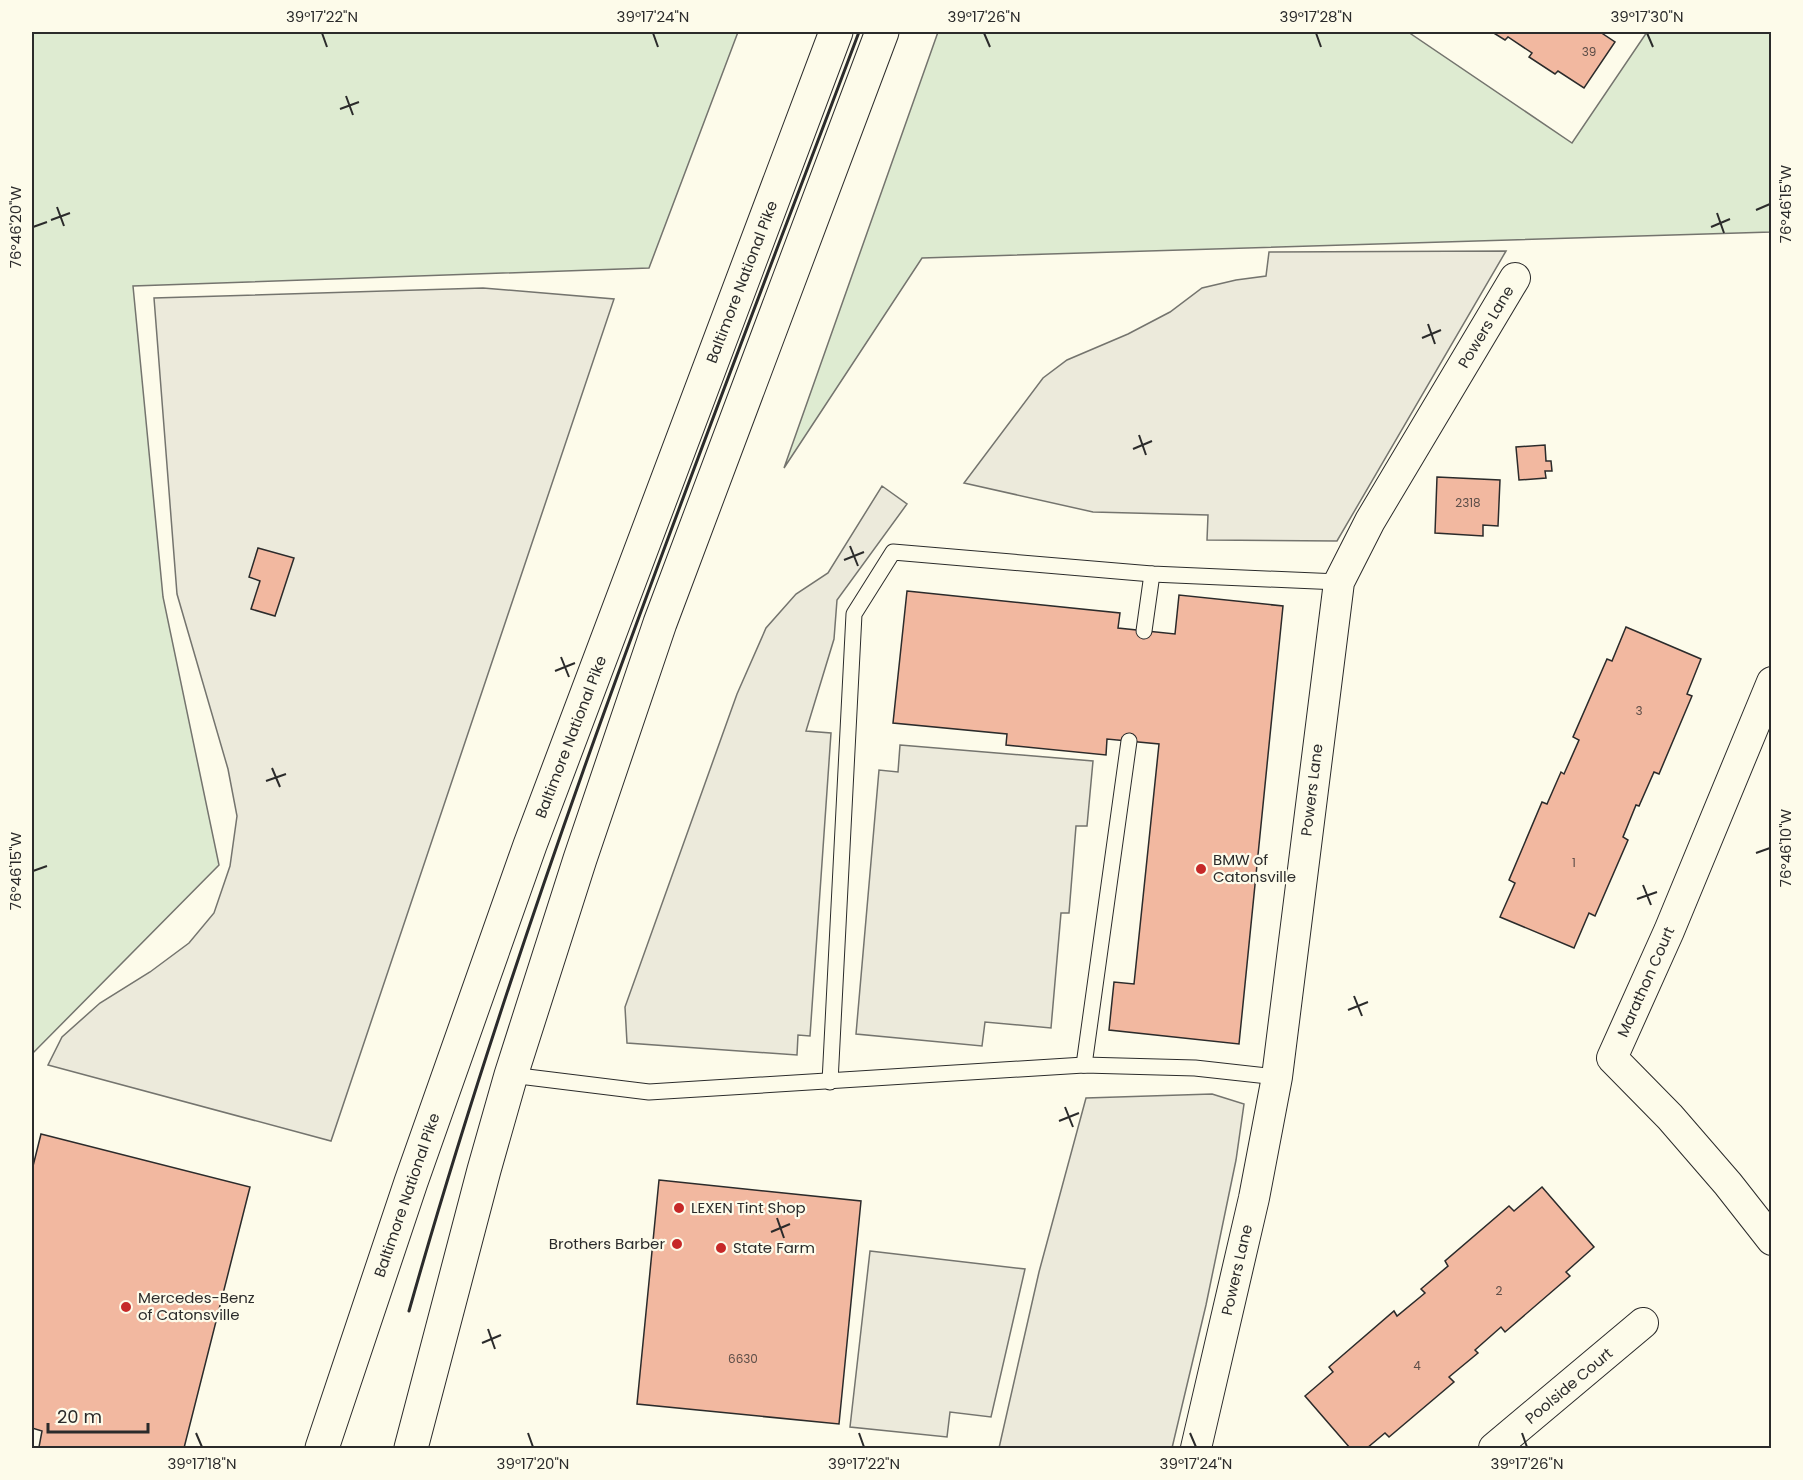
<svg xmlns="http://www.w3.org/2000/svg" width="1803" height="1480" font-family="Poppins,sans-serif">
<style>
.green{fill:#deebd1;stroke:#74746e;stroke-width:1.5}
.parking{fill:#eceadb;stroke:#74746e;stroke-width:1.5}
.building{fill:#f2b8a0;stroke:#2b2b2b;stroke-width:1.5}
.lines{fill:none;stroke-linecap:round;stroke-linejoin:round}
.lane-casing{stroke:#2b2b2b;stroke-width:17}
.street-casing{stroke:#2b2b2b;stroke-width:32}
.primary-casing{stroke:#2b2b2b;stroke-width:35}
.lane{stroke:#fdfbea;stroke-width:15}
.street{stroke:#fdfbea;stroke-width:30}
.primary{stroke:#fdfbea;stroke-width:33}
.wall{stroke:#2b2b2b;stroke-width:3}
.ticks{fill:none;stroke:#2b2b2b;stroke-width:2}
.poi-dot{fill:#c62828;stroke:#fdfbea;stroke-width:2}
.labels{text-anchor:middle;stroke-width:4.5;stroke-linejoin:round;paint-order:stroke}
.number-label{font-size:12px;fill:#5d4e48}
.street-label{font-size:15px;fill:#2b2b2b;stroke:#fdfbea}
.poi-label{font-size:15px;fill:#2b2b2b;stroke:#fdfbea;text-anchor:start}
.neatline{fill:none;stroke:#2b2b2b;stroke-width:2}
.ticks-label{font-size:15px;text-anchor:middle;fill:#2b2b2b}
</style>
<rect width="100%" height="100%" fill="#fdfbea"/>
<g class="green">
<path d="M 32,32 L 738,32 L 649,268 L 133,286 L 163,597 L 219,865 L 32,1054 Z"/>
<path d="M 938,32 L 1408,32 L 1572,143 L 1647,32 L 1771,32 L 1771,232 L 922,258 L 784,468 Z"/>
</g>
<g class="parking">
<path d="M 1506,251 L 1337,541 L 1207,540 L 1208,515 L 1093,512 L 964,483 L 1043,378 L 1067,360 L 1128,334 L 1170,312 L 1202,288 L 1236,280 L 1266,276 L 1269,252 Z"/>
<path d="M 483,288 L 614,299 L 331,1141 L 48,1065 L 62,1037 L 100,1003 L 150,972 L 189,943 L 214,913 L 230,866 L 237,816 L 228,769 L 177,594 L 154,298 Z"/>
<path d="M 882,486 L 907,504 L 837,600 L 834,639 L 806,731 L 831,733 L 810,1036 L 798,1035 L 797,1055 L 627,1043 L 625,1007 L 737,694 L 766,628 L 796,594 L 828,573 Z"/>
<path d="M 900,745 L 1093,761 L 1087,826 L 1076,826 L 1069,913 L 1061,913 L 1051,1028 L 985,1022 L 982,1046 L 856,1034 L 879,770 L 898,772 Z"/>
<path d="M 1212,1094 L 1244,1104 L 1236,1160 L 1206,1305 L 1172,1448 L 999,1448 L 1039,1272 L 1086,1098 Z"/>
<path d="M 870,1251 L 1025,1269 L 991,1417 L 950,1412 L 947,1437 L 850,1427 Z"/>
</g>
<g class="building">
<path d="M 1492,32 L 1600,32 L 1615,42 L 1584,88 L 1558,71 L 1555,74 L 1529,57 L 1532,53 L 1508,37 L 1505,40 Z"/>
<path d="M 1545,445 L 1546,461 L 1551,461 L 1552,471 L 1545,471 L 1546,478 L 1519,480 L 1516,447 Z"/>
<path d="M 1437,477 L 1500,480 L 1498,526 L 1483,525 L 1483,536 L 1435,533 Z"/>
<path d="M 258,548 L 294,558 L 275,616 L 251,609 L 260,581 L 249,577 Z"/>
<path d="M 907,591 L 1120,613 L 1118,628 L 1175,634 L 1179,595 L 1283,606 L 1239,1044 L 1109,1030 L 1114,982 L 1134,984 L 1159,744 L 1107,739 L 1106,755 L 1006,745 L 1007,734 L 893,723 Z"/>
<path d="M 1626,627 L 1701,659 L 1687,694 L 1692,696 L 1659,774 L 1654,772 L 1639,806 L 1636,805 L 1623,837 L 1628,840 L 1595,916 L 1589,913 L 1574,948 L 1500,917 L 1515,883 L 1509,880 L 1542,802 L 1547,804 L 1561,772 L 1564,774 L 1579,740 L 1573,737 L 1607,659 L 1612,661 Z"/>
<path d="M 41,1134 L 250,1187 L 184,1448 L 39,1447 L 42,1431 L 32,1428 L 32,1170 Z"/>
<path d="M 659,1180 L 861,1201 L 839,1424 L 637,1404 Z"/>
<path d="M 1542,1187 L 1594,1247 L 1566,1272 L 1570,1276 L 1505,1332 L 1501,1327 L 1475,1350 L 1478,1353 L 1449,1377 L 1454,1382 L 1389,1437 L 1385,1433 L 1367,1448 L 1350,1448 L 1305,1396 L 1333,1372 L 1329,1367 L 1394,1311 L 1397,1316 L 1425,1293 L 1421,1289 L 1448,1266 L 1445,1261 L 1509,1206 L 1514,1211 Z"/>
</g>
<g class="lines">
<defs>
<g id="lane">
<path d="M 1144,631 L 1152,574"/>
<path d="M 1084,1065 L 1129,741"/>
<path d="M 511,1075 L 649,1092 L 1084,1065 L 1195,1068 L 1277,1077"/>
<path d="M 830,1082 L 854,614 L 893,552 L 1152,574 L 1339,582"/>
</g>
<g id="street">
<path d="M 1772,682 L 1669,931 L 1612,1058 L 1670,1117 L 1728,1184 L 1772,1240"/>
<path d="M 1196,1448 L 1254,1198 L 1277,1077 L 1339,582 L 1370,521 L 1515,278"/>
<path d="M 1494,1448 L 1643,1323"/>
</g>
<g id="primary">
<path d="M 322,1448 L 411,1182 L 530,845 L 836,32"/>
<path d="M 411,1448 L 484,1170 L 511,1075 L 580,859 L 660,623 L 882,32"/>
</g>
</defs>
<use href="#lane" class="lane-casing"/>
<use href="#street" class="street-casing"/>
<use href="#primary" class="primary-casing"/>
<use href="#lane" class="lane"/>
<use href="#street" class="street"/>
<use href="#primary" class="primary"/>
<path class="wall" d="M 409,1311 C 532,876 700,455 859,32"/>
</g>
<path class="ticks" d="M 322,33 L 327,47M 653,33 L 658,47M 984,33 L 990,47M 1316,33 L 1321,47M 1647,33 L 1653,47M 346,96 L 353,115M 340,109 L 359,102M 57,207 L 64,226M 1756,210 L 1770,204M 1717,213 L 1724,233M 51,220 L 70,213M 33,227 L 47,222M 1711,227 L 1730,219M 1428,324 L 1435,344M 1422,338 L 1441,330M 1139,435 L 1146,455M 1133,449 L 1152,441M 850,546 L 858,566M 844,560 L 864,552M 561,657 L 569,677M 555,671 L 575,663M 272,768 L 280,787M 266,781 L 286,774M 1756,853 L 1770,848M 33,871 L 47,866M 1643,885 L 1651,905M 1637,899 L 1657,892M 1354,996 L 1362,1016M 1348,1010 L 1368,1002M 1065,1107 L 1073,1127M 1059,1121 L 1079,1113M 777,1218 L 784,1238M 771,1232 L 790,1224M 488,1329 L 495,1349M 482,1343 L 501,1335M 196,1433 L 202,1447M 528,1433 L 533,1447M 859,1433 L 864,1447M 1190,1433 L 1196,1447M 1522,1433 L 1527,1447"/>
<g class="poi-dot">
<circle cx="1201" cy="869" r="6"/>
<circle cx="679" cy="1208" r="6"/>
<circle cx="677" cy="1244" r="6"/>
<circle cx="721" cy="1248" r="6"/>
<circle cx="126" cy="1307" r="6"/>
</g>
<g class="labels">
<g class="number-label">
<text x="1589" y="56">39</text>
<text x="1468" y="507">2318</text>
<text x="1639" y="715">3</text>
<text x="1574" y="867">1</text>
<text x="1499" y="1295">2</text>
<text x="743" y="1363">6630</text>
<text x="1417" y="1370">4</text>
</g>
<g class="street-label">
<text transform="translate(742 282) rotate(-69)" y="5">Baltimore National Pike</text>
<text transform="translate(1486 327) rotate(-59)" y="5">Powers Lane</text>
<text transform="translate(571 737) rotate(-69)" y="5">Baltimore National Pike</text>
<text transform="translate(1312 790) rotate(-83)" y="5">Powers Lane</text>
<text transform="translate(1646 982) rotate(-66)" y="5">Marathon Court</text>
<text transform="translate(407 1195) rotate(-71)" y="5">Baltimore National Pike</text>
<text transform="translate(1237 1270) rotate(-77)" y="5">Powers Lane</text>
<text transform="translate(1569 1386) rotate(-40)" y="5">Poolside Court</text>
</g>
<g class="poi-label">
<text x="1213" y="865">BMW of<tspan x="1213" dy="17">Catonsville</tspan></text>
<text x="691" y="1213">LEXEN Tint Shop</text>
<text x="665" y="1249" text-anchor="end">Brothers Barber</text>
<text x="733" y="1253">State Farm</text>
<text x="138" y="1303">Mercedes-Benz<tspan x="138" dy="17">of Catonsville</tspan></text>
</g>
</g>
<rect width="1803" height="1480" fill="none" stroke="#fdfbea" stroke-width="66"/>
<path d="M48 1423v9h100v-9" fill="none" stroke="#2b2b2b" stroke-width="3"/>
<text x="57" y="1423" font-size="18" fill="#2b2b2b" stroke="#fdfbea" stroke-width="4.5" paint-order="stroke">20 m</text>
<rect x="33" y="33" width="1737" height="1414" class="neatline"/>
<g class="ticks-label">
<text x="322" y="22">39°17'22"N</text>
<text x="653" y="22">39°17'24"N</text>
<text x="984" y="22">39°17'26"N</text>
<text x="1316" y="22">39°17'28"N</text>
<text x="1647" y="22">39°17'30"N</text>
<text transform="translate(1786 204) rotate(-90)" y="5">76°46'15"W</text>
<text transform="translate(16 227) rotate(-90)" y="5">76°46'20"W</text>
<text transform="translate(1786 848) rotate(-90)" y="5">76°46'10"W</text>
<text transform="translate(16 871) rotate(-90)" y="5">76°46'15"W</text>
<text x="202" y="1469">39°17'18"N</text>
<text x="533" y="1469">39°17'20"N</text>
<text x="864" y="1469">39°17'22"N</text>
<text x="1196" y="1469">39°17'24"N</text>
<text x="1527" y="1469">39°17'26"N</text>
</g>
</svg>
